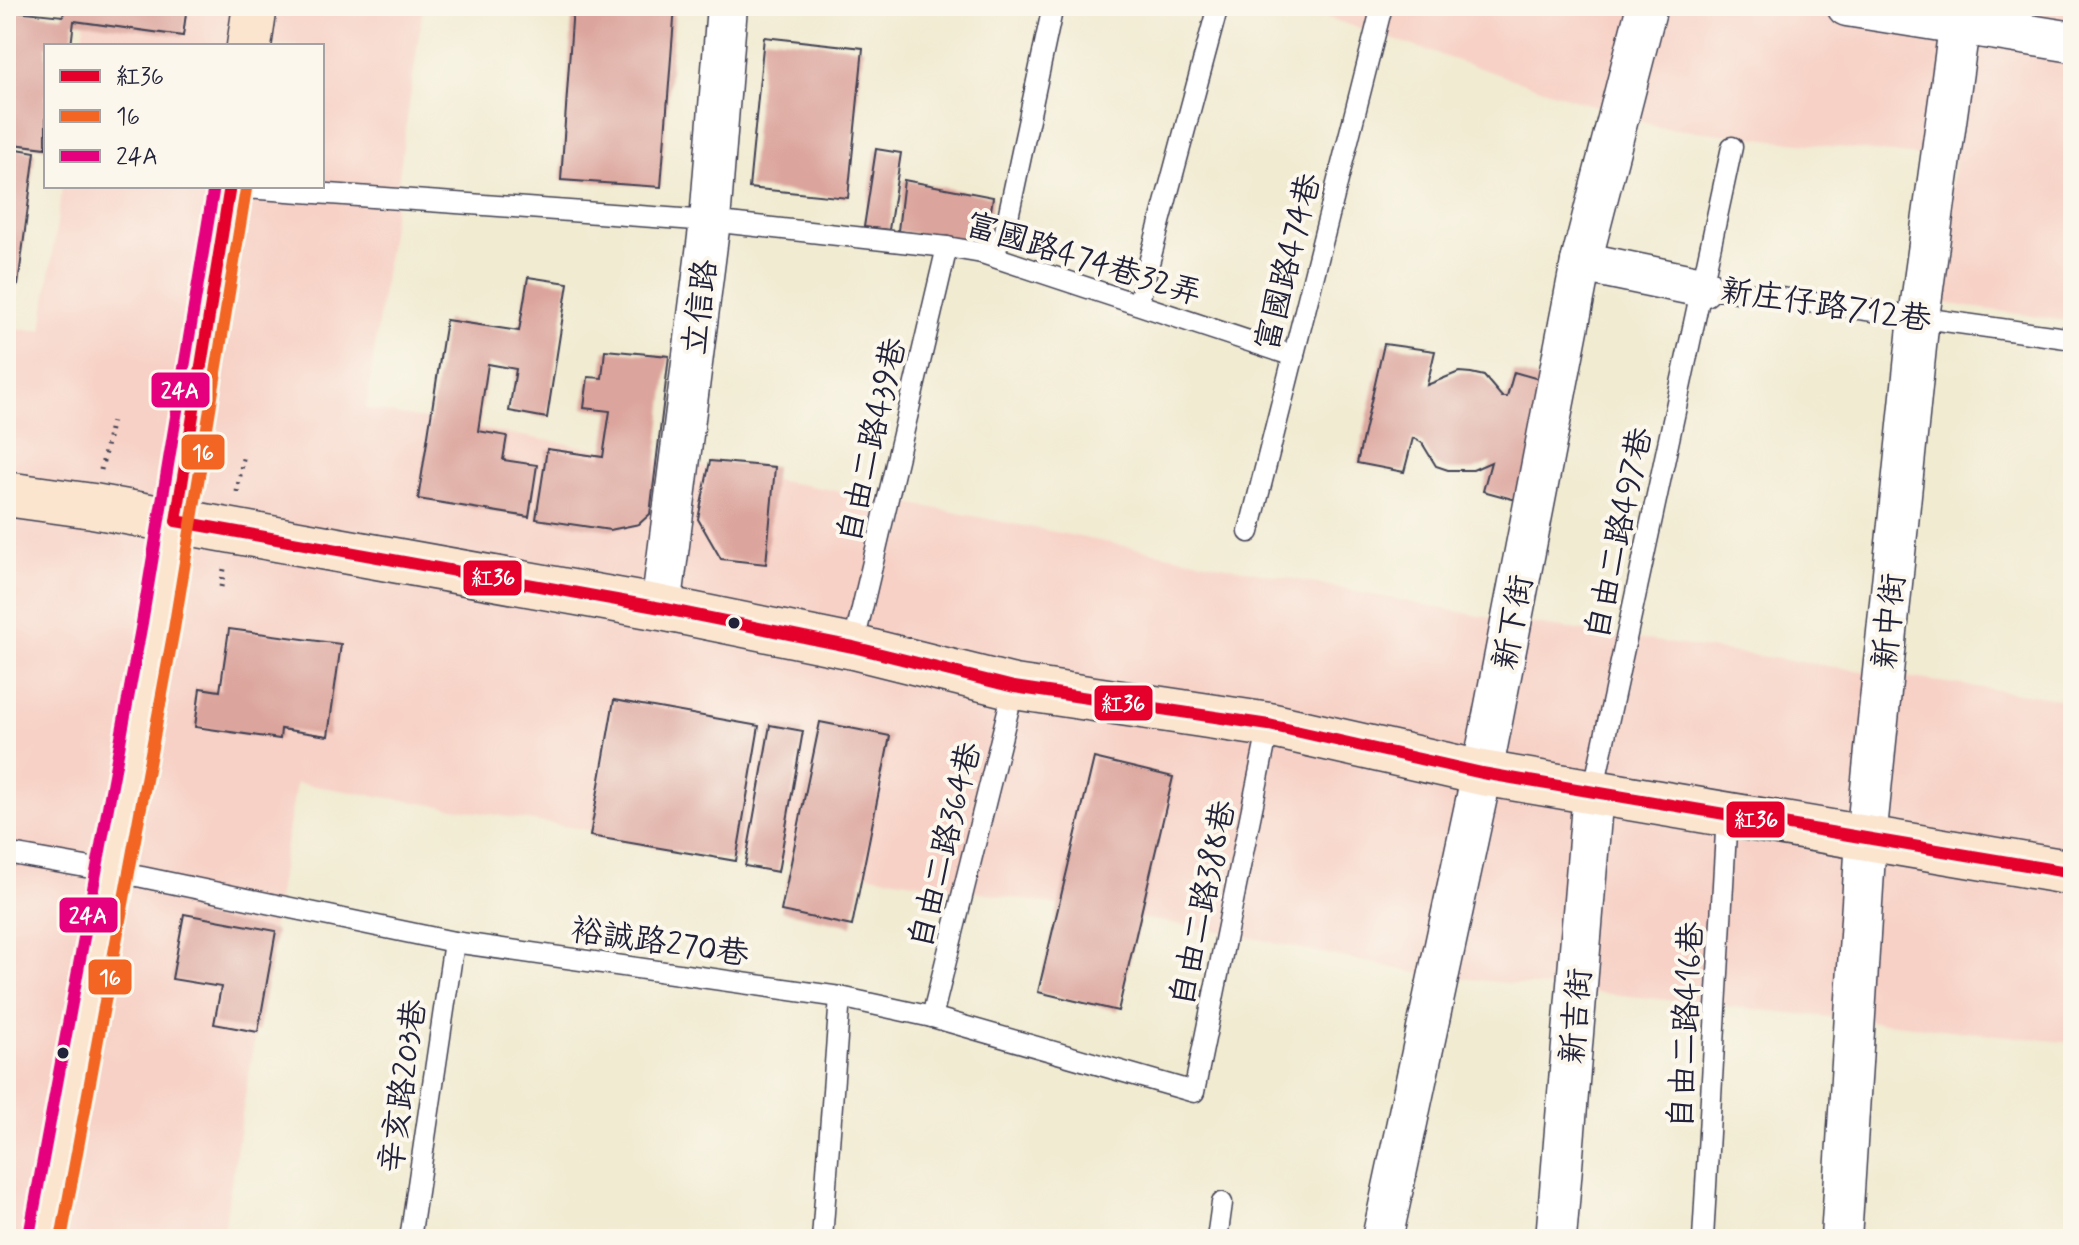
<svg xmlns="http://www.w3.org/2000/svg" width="2079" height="1245" font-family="Mynerve,'LXGW WenKai TC',sans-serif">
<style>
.built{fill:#f7d1c6}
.building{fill:#dba49c}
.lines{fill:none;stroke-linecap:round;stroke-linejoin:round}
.lane-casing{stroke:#414052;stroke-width:23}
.street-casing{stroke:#414052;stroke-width:43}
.secondary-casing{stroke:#414052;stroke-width:47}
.path{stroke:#414052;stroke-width:5;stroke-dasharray:2 6;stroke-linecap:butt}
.lane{stroke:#fff;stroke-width:20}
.street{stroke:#fff;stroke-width:40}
.secondary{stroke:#fbe5cf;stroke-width:44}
.bus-1-casing{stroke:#fbf7ec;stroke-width:18}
.bus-2-casing{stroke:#fbf7ec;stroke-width:18}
.bus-3-casing{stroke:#fbf7ec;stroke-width:18}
.bus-1{stroke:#e4002b;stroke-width:12}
.bus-2{stroke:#f26522;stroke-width:12}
.bus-3{stroke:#e5007d;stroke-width:12}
.bus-dot{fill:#22223b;stroke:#fbf7ec;stroke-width:3}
.labels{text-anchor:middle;stroke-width:8;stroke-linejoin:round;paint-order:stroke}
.street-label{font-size:32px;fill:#22223b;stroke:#fbf7ec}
.line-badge{stroke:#fbf7ec;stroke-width:3}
.badge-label{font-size:22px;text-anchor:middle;font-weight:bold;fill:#fff}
</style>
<rect width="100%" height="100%" fill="#fbf7ec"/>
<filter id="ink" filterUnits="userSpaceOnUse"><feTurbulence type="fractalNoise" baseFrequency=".0125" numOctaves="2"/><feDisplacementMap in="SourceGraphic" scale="16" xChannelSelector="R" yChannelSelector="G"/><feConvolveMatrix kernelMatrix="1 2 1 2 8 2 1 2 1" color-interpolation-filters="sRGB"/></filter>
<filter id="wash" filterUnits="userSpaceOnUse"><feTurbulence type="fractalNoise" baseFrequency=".006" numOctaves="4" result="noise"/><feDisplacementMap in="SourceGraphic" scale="32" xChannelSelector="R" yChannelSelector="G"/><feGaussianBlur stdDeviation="1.8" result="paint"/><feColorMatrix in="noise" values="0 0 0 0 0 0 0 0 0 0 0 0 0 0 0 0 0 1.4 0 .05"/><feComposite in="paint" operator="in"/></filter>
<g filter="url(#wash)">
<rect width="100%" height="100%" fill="#f1ebd2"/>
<g class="built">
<path d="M 87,6 L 423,6 L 366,409 L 913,504 L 1479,616 L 2073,701 L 2073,1043 L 1423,974 L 1214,930 L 296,783 L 222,1239 L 6,1239 L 6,329 L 42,330 L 62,186 L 322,186 L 322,46 L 81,46 Z"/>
<path d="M 1292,6 L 2073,6 L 2073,322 L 1936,302 L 1955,160 L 1658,127 Z"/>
</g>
<g id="blocks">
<g class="building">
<path d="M 65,6 L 187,6 L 183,36 L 74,21 L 71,46 L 46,46 L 46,148 L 6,143 L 6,10 L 63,16 Z"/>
<path d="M 573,6 L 675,6 L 661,187 L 561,180 Z"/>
<path d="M 764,37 L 863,48 L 848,198 L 749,188 Z"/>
<path d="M 6,147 L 35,152 L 18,285 L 6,284 Z"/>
<path d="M 876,149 L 901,153 L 889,230 L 864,227 Z"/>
<path d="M 904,180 L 993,197 L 988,230 L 972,242 L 898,231 Z"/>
<path d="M 528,277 L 568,283 L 547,418 L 509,411 L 516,369 L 488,364 L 478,431 L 507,436 L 503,460 L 537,465 L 529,517 L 418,499 L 446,320 L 519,331 Z"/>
<path d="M 6,296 L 14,297 L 8,338 L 6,338 Z"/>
<path d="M 1384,344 L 1435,351 L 1427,385 L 1459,372 L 1471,373 L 1484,376 L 1502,397 L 1507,397 L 1514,372 L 1549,382 L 1527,503 L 1483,491 L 1491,462 L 1473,470 L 1448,470 L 1436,466 L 1422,443 L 1413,438 L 1404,472 L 1357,463 Z"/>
<path d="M 605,350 L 669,356 L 650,514 L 639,524 L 610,530 L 536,519 L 547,449 L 603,457 L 610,411 L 584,408 L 588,377 L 602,378 Z"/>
<path d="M 710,461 L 775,467 L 766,564 L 721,559 L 698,519 Z"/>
<path d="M 229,629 L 341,644 L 328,736 L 281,729 L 280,739 L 195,727 L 200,688 L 220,691 Z"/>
<path d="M 614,700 L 759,726 L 736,861 L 590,836 Z"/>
<path d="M 820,722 L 890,736 L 852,926 L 781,911 Z"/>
<path d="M 770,725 L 803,731 L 778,872 L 745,866 Z"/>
<path d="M 1094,758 L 1173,777 L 1118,1011 L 1038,992 Z"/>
<path d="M 184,914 L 276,931 L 258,1032 L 214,1024 L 221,987 L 172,979 Z"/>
</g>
</g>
</g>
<g filter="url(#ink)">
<use href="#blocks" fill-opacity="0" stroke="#414052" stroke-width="2"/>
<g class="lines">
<defs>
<g id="lane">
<path d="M 230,187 L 710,221 L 947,247 L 982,253 L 1294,356"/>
<path d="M 982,253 L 996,247 L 1004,236 L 1053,6"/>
<path d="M 1702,287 L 2073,339"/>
<path d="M 1138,304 L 1218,6"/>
<path d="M 1249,532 L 1382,6"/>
<path d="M 853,647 L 947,247"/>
<path d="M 1593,792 L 1732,147"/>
<path d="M 6,853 L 142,877 L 454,942 L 840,997 L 932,1017 L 1194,1092 L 1269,725"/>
<path d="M 932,1017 L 1014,687"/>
<path d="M 410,1239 L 454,942"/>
<path d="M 822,1239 L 840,997"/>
<path d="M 1217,1239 L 1222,1203"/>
<path d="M 1703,1239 L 1727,814"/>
</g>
<g id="street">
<path d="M 1847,6 L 2073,42"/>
<path d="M 1581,262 L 1702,287"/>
<path d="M 661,608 L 710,221 L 727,6"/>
<path d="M 1382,1239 L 1482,773 L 1581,262 L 1647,6"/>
<path d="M 1556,1239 L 1593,792"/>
<path d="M 1841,1239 L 1866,839 L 1919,317 L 1962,6"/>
</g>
<g id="secondary">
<path d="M 249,46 L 255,6"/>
<path d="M 6,494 L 93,506 L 661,608 L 853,647 L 1014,687 L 1269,725 L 1482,773 L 2073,873"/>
<path d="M 45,1239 L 158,626 L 230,186"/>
</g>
</defs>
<use href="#lane" class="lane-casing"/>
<use href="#street" class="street-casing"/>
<use href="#secondary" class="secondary-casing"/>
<g class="path">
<path d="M 101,470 L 112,420"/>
<path d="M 237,492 L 244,453"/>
<path d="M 221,587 L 224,569"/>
</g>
<use href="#lane" class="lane"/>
<use href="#street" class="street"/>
<use href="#secondary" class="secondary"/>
<defs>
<g id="bus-1">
<path d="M 176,521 L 661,608 L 853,647 L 1014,687 L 1269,725 L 1482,773 L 2073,873"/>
<path d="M 176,521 L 230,186"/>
</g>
<path id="bus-2" d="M 61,1239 L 174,629 L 246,189"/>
<path id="bus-3" d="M 29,1236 L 142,623 L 214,186"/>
</defs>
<use href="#bus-1" class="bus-1-casing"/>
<use href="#bus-2" class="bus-2-casing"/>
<use href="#bus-3" class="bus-3-casing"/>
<use href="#bus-1" class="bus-1"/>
<use href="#bus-2" class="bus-2"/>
<use href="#bus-3" class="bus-3"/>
</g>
</g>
<g class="bus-dot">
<circle cx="734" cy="623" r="7"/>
<circle cx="63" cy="1053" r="7"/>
</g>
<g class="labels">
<g class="street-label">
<text transform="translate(1084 258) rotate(17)" y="11">富國路474巷32弄</text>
<text transform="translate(1287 262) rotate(-76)" y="11">富國路474巷</text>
<text transform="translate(1826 304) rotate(8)" y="11">新庄仔路712巷</text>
<text transform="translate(699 307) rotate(-83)" y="11">立信路</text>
<text transform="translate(871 440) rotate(-77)" y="11">自由二路439巷</text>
<text transform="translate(1618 533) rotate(-78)" y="11">自由二路497巷</text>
<text transform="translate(1888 621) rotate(-84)" y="11">新中街</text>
<text transform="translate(1512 622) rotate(-79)" y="11">新下街</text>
<text transform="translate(944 845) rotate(-76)" y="11">自由二路364巷</text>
<text transform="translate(1202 903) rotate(-78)" y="11">自由二路388巷</text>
<text transform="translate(660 941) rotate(8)" y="11">裕誠路270巷</text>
<text transform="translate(1575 1016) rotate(-85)" y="11">新吉街</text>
<text transform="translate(1685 1025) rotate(-87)" y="11">自由二路416巷</text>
<text transform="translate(402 1086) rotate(-82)" y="11">辛亥路203巷</text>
</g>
</g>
<g class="line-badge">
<rect x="150" y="371" width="61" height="38" rx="8" fill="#e5007d"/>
<rect x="180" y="433" width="46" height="38" rx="8" fill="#f26522"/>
<rect x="462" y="559" width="61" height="38" rx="8" fill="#e4002b"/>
<rect x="1093" y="684" width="61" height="38" rx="8" fill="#e4002b"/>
<rect x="1725" y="800" width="61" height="39" rx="8" fill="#e4002b"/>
<rect x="58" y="896" width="61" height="38" rx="8" fill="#e5007d"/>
<rect x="87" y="958" width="46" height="38" rx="8" fill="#f26522"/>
</g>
<g class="badge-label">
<text x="180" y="398">24A</text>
<text x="203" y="460">16</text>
<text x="493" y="585">紅36</text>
<text x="1123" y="711">紅36</text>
<text x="1756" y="827">紅36</text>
<text x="88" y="923">24A</text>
<text x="110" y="985">16</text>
</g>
<rect width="2079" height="1245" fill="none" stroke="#fbf7ec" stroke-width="32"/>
<rect x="44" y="44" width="280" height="144" fill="#fbf7ec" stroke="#a4a2a5" stroke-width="2"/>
<rect x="60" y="70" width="40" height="12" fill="#e4002b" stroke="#a4a2a5" stroke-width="2"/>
<text x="116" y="84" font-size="24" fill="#22223b">紅36</text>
<rect x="60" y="110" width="40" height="12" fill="#f26522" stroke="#a4a2a5" stroke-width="2"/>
<text x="116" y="124" font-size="24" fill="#22223b">16</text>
<rect x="60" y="150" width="40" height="12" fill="#e5007d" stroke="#a4a2a5" stroke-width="2"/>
<text x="116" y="164" font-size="24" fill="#22223b">24A</text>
</svg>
